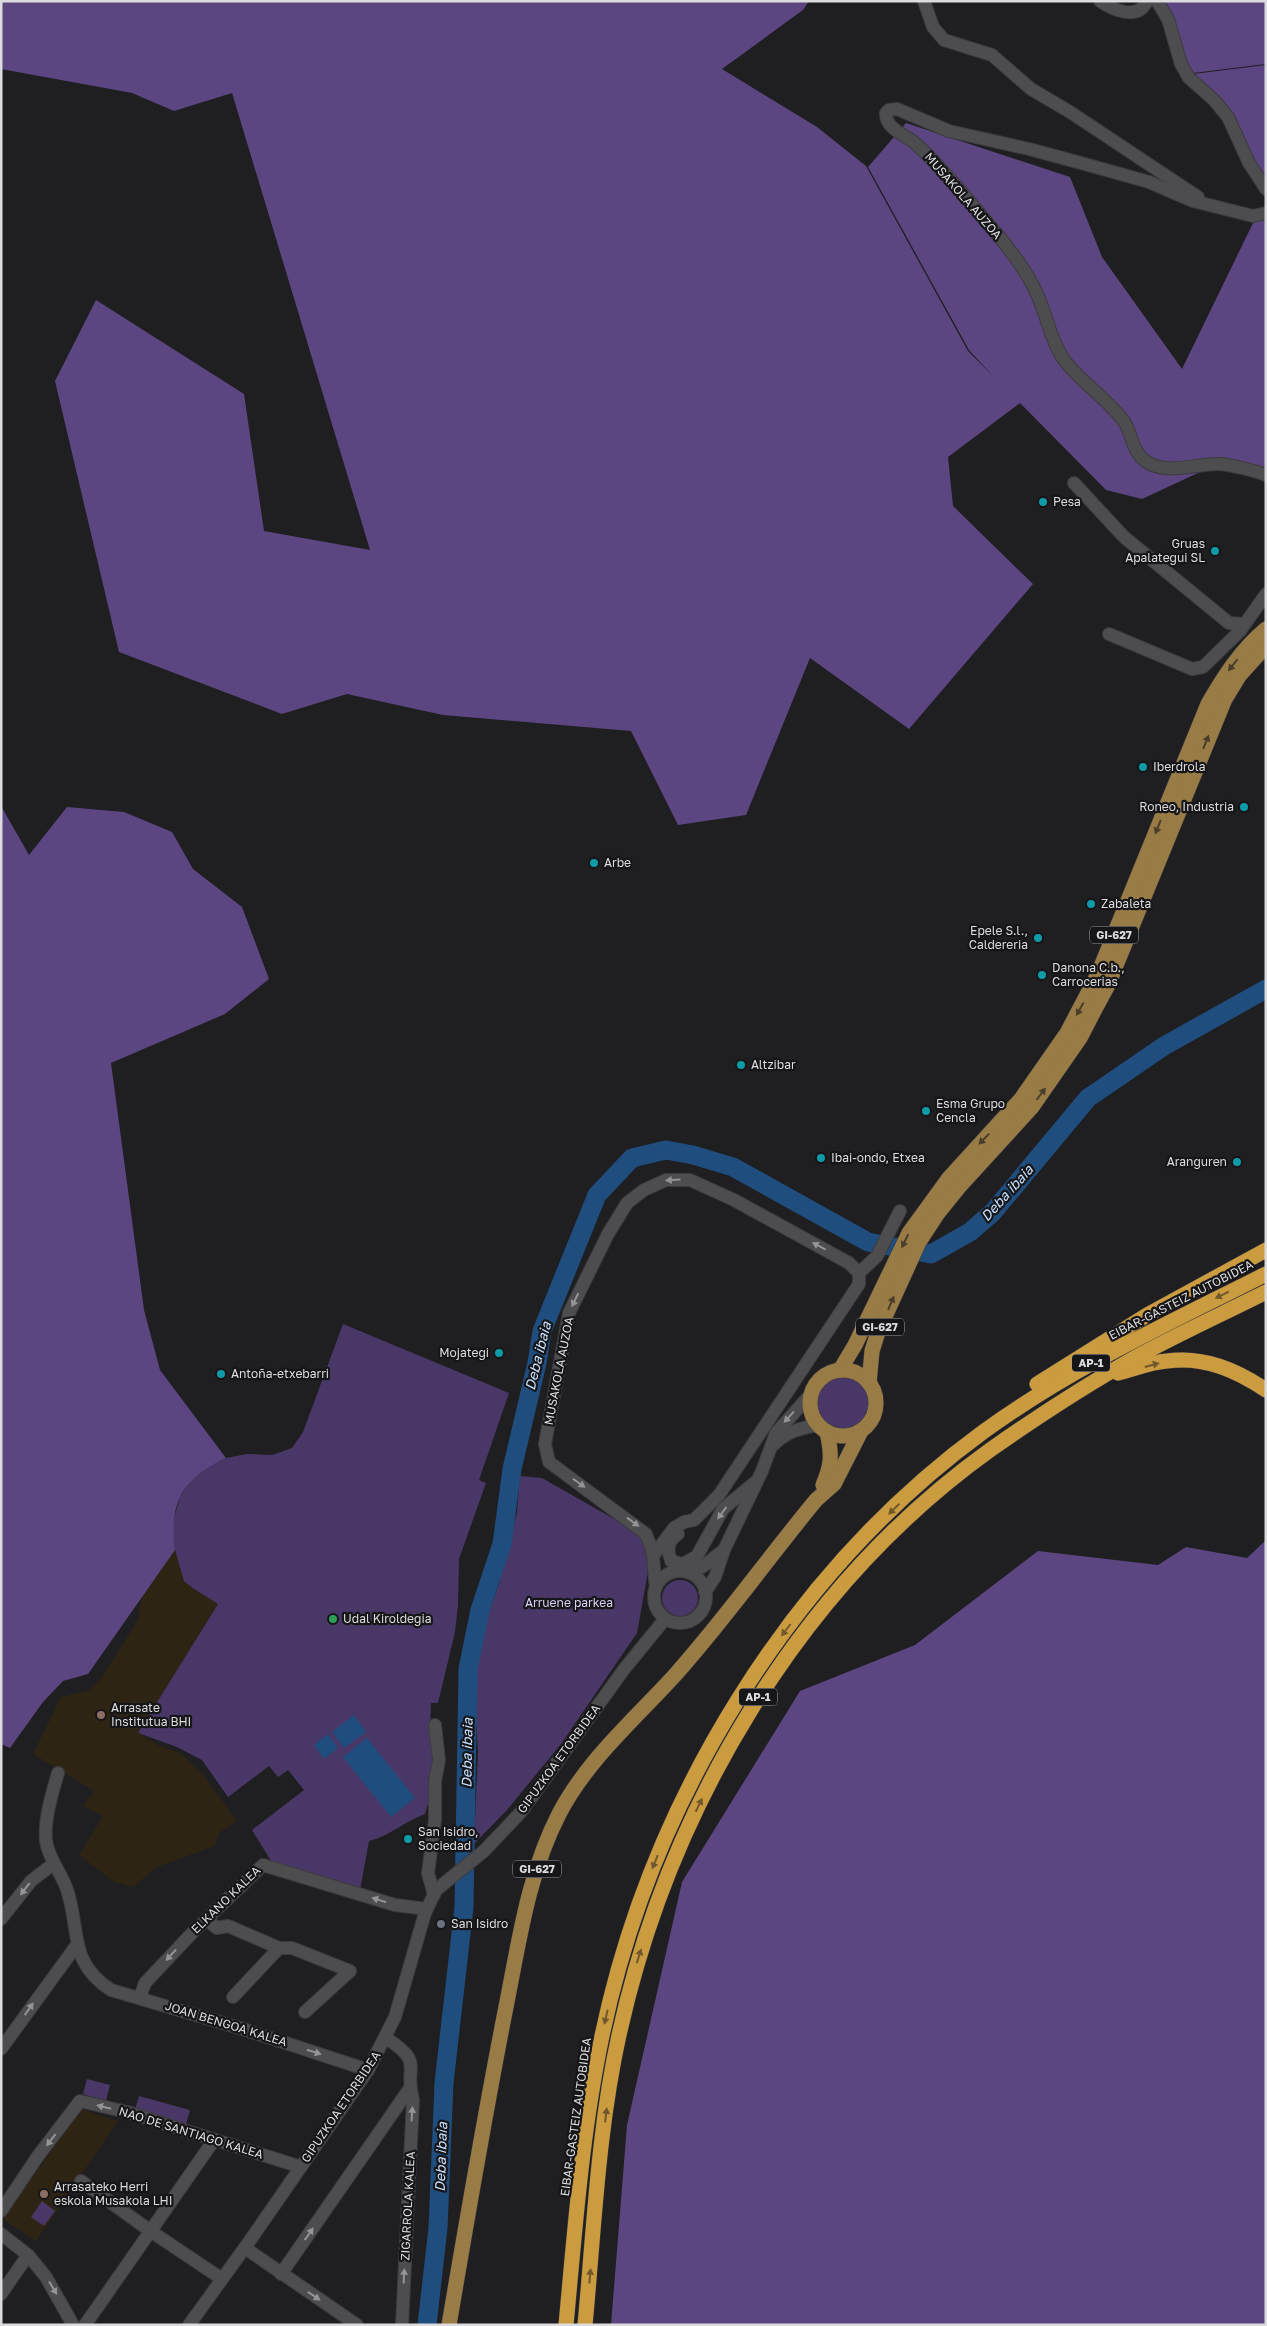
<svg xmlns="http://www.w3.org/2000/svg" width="1267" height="2326" font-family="'Golos Text',sans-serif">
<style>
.education{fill:#2d2414}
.green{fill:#493867}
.forest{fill:#5c4681}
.water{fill:#1f4d7e}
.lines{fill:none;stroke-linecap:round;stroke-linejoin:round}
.river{stroke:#1f4d7e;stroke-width:19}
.minor-casing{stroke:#3c3b3e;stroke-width:14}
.major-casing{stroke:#3c3b3e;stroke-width:16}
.highway-casing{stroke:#3c3b3e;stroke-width:16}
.minor{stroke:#4d4c4f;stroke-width:12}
.major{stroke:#997b46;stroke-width:15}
.highway{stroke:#cb9b40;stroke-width:15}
.oneway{fill:#4a3e2a}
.oneway2{fill:#949496}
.oneway3{fill:#70582c}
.culture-dot{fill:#0f9aa8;stroke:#161518;stroke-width:2}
.leisure-dot{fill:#2e9e5b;stroke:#161518;stroke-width:2}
.education-dot{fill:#8d6e63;stroke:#161518;stroke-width:2}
.worship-dot{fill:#6b7280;stroke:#161518;stroke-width:2}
.labels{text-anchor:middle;stroke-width:4.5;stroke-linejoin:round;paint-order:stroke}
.shield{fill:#161518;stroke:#a1a0a3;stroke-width:1}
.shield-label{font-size:11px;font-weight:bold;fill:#dcdcde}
.street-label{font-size:12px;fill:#dcdcde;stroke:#161518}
.poi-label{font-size:12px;fill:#dcdcde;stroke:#161518;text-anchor:start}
.park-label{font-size:12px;fill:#dacff3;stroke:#161518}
.water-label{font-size:14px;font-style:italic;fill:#c6e0ff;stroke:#161518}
</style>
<rect width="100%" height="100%" fill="#1f1e21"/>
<g class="education">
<path d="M 175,1550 L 185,1581 L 194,1589 L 218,1604 L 138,1733 L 158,1745 L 180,1753 L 204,1776 L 237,1821 L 219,1833 L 215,1846 L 157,1867 L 133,1887 L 114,1882 L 79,1855 L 103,1816 L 83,1806 L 94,1791 L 33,1754 L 61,1697 L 90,1690 L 102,1677 L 138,1620 L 143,1588 Z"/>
<path d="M 81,2109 L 118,2121 L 36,2241 L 3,2219 Z"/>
</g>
<g class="green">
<path d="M 343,1324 L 509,1393 L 479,1480 L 486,1483 L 459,1559 L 458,1605 L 455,1632 L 438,1703 L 431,1703 L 430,1732 L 435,1759 L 428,1781 L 430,1797 L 425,1814 C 405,1821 390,1836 369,1841 L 360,1890 L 273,1864 L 252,1830 L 304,1790 L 288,1770 L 278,1777 L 269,1766 L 228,1797 L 202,1760 L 177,1747 L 138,1733 L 218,1604 L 194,1589 L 184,1581 L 175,1550 L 172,1525 L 180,1497 L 191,1480 L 208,1467 L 226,1458 L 247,1454 L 272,1455 L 292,1448 L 303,1432 Z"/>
<circle cx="842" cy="1404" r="28"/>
<path d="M 520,1476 L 542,1478 L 637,1532 L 645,1538 L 649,1566 L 637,1633 L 561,1744 L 507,1810 L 474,1844 L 478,1751 L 473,1669 L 485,1623 L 499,1584 L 517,1512 Z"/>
<circle cx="680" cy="1598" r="18"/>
<path d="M 87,2079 L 110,2085 L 106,2101 L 83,2094 Z"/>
<path d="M 139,2096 L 190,2110 L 186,2124 L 135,2110 Z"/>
<path d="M 42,2201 L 55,2211 L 44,2226 L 31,2217 Z"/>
</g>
<g class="forest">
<path d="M 1,1 L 809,1 L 803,10 L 722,69 L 817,127 L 866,166 L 968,351 L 994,377 L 969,350 L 868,167 L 906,123 L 1070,177 L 1102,257 L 1182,369 L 1255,219 L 1266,211 L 1266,480 L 1213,466 L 1142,499 L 1106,490 L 1020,403 L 948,457 L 953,506 L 1033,584 L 909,729 L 810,658 L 746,815 L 678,825 L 631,731 L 443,715 L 347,694 L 282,714 L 119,652 L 55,381 L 96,300 L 244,394 L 264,531 L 370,550 L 232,93 L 174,111 L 132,93 L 1,69 Z"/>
<path d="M 1150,1 L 1266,1 L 1266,64 L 1193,73 L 1191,75 Z"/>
<path d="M 1266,65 L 1266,184 L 1193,74 Z"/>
<path d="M 1,806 L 29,855 L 67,807 L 124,812 L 172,832 L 193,869 L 242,907 L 269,979 L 225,1014 L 111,1063 L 144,1310 L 160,1370 L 226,1458 C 182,1479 169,1502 175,1550 L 88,1674 L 63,1681 L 43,1702 L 10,1748 L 1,1744 Z"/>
<path d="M 1266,1540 L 1266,2325 L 611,2325 L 627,2125 L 682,1882 L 800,1691 L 915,1645 L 1038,1551 L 1158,1565 L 1186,1547 L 1247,1558 Z"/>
</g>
<g class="water">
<path d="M 354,1715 L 366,1732 L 344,1748 L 332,1732 Z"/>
<path d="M 328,1734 L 338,1748 L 324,1759 L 314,1745 Z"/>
<path d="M 367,1738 L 415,1798 L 391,1817 L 343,1757 Z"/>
</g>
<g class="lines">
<path class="river" d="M 427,2325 L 438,2228 L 444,2083 L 464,1907 L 468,1669 L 480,1610 L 502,1544 L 512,1469 L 537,1363 L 542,1331 L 597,1195 L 632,1158 L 666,1150 L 693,1155 L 733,1167 L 868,1242 L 931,1254 L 970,1232 L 993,1212 L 1088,1098 L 1164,1046 L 1266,989"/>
<defs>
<g id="minor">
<path d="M 924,1 L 933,27 L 944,40 L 992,55 L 1031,89 L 1070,112 L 1198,197"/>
<path d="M 1100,1 C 1113,10 1138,21 1147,1"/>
<path d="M 1157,1 L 1168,19 L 1181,64 L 1189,78 L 1214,100 L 1228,117 L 1249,163 L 1266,189"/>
<path d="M 1266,213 L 1253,216 L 1193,201 L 1149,182 L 1081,163 L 1029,149 L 949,131 L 897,109 L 889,110 L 886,113 C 885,129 905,134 916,144 C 945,170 971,204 997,234 C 1014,255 1032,278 1041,304 C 1048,322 1052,341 1062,357 C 1079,382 1108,398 1125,423 C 1132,435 1132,450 1144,460 C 1163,476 1195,464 1218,464 C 1228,464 1256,471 1266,475"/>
<path d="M 1074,483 L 1124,537 L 1229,623 L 1244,624"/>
<path d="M 1109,634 L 1192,669 L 1203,667 L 1240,631 L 1266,594"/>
<path d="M 859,1273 L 877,1256 L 900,1211"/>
<path d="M 773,1445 C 786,1432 800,1428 818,1425"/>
<path d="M 653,1556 L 674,1528 L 684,1522 L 694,1520 L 719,1495 L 859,1284 L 859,1273 L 849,1263 L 734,1200 L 690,1180 L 666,1180 L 644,1190 L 627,1203 L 608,1234 L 569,1313 L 545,1444 L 549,1462 L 646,1534 L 652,1550 C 654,1562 654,1575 656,1587"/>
<path d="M 671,1561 L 683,1564 L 697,1556 L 723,1509 L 754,1483"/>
<path d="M 677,1568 C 667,1557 664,1543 678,1534"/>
<circle cx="680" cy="1597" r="26"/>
<path d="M 687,1572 L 702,1567 L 724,1550"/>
<path d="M 705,1592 L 715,1577 L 724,1550 L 762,1471 L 776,1433 L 811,1394"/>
<path d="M 58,1773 C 52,1794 44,1819 46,1841 C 49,1861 63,1874 68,1893 C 80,1932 69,1963 111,1990 L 243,2029 L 368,2070"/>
<path d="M 434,1895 L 428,1873 L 435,1820 L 435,1781 L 439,1760 L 435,1725"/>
<path d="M 1,1919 L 31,1881 L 53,1864"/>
<path d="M 207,1920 L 217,1928 L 228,1926 L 279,1948 L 292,1948 L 350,1971 L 305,2012"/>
<path d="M 140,1997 L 145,1983 L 194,1931 L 263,1865 L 395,1905 L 427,1909"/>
<path d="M 233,1997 L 279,1948"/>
<path d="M 386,2038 C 426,2064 403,2065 413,2100 L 402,2325"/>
<path d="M 1,2049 L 76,1946"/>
<path d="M 81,2181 L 149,2230 L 222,2279"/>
<path d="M 1,2211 L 38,2156 L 80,2101 L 127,2112 L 301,2167"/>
<path d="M 1,2234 L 28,2255 L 1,2294"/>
<path d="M 245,2248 L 357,2325"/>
<path d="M 28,2255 L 46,2277 L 73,2325"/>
<path d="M 281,2274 L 410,2088"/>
<path d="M 85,2325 L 214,2140"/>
<path d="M 189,2325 L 251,2239 L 368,2070 L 395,2017 L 425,1913 L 436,1890 L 484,1851 L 521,1812 L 625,1668 L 665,1619"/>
</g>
<g id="major">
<path d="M 840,1370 L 855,1345 L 909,1233 L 949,1178 L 1021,1099 L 1067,1033 L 1098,974 L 1208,704 C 1224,676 1241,650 1266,629"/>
<circle cx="843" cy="1403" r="33"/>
<path d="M 869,1383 L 872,1351 L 878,1332 L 919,1242 L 938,1213 L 959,1187 L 1032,1107 L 1080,1038 L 1094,1011 L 1108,985 L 1225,699 L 1239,676 L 1266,646"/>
<path d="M 823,1485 C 832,1464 832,1455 827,1432"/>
<path d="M 449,2325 C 467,2219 485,2113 506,2007 C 519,1942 528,1874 559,1814 C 587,1760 635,1719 675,1675 C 725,1619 768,1558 816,1500 L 834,1484 L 861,1431"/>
</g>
<g id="highway">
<path d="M 1118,1373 C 1134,1369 1151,1362 1167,1361 C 1204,1356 1236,1370 1266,1390"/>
<path d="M 1037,1384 L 1147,1315 L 1266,1250"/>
<path d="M 566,2325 C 575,2229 582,2131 602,2036 C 651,1802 789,1574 983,1432 C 1071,1368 1169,1323 1266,1274"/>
<path d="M 585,2325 C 594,2229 598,2130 619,2035 C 669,1808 799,1587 990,1450 C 1037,1417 1086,1385 1136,1357 C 1178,1334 1222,1314 1266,1292"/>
</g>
</defs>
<use href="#minor" class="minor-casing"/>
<use href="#major" class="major-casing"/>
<use href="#highway" class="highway-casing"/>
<use href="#minor" class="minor"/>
<use href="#major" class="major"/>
<use href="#highway" class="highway"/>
</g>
<defs><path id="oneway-solid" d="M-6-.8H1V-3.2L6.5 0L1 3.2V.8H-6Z" transform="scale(1.25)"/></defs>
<g class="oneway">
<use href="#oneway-solid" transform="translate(1233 665) rotate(128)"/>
<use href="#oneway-solid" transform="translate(1206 742) rotate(-68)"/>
<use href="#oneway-solid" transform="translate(1158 827) rotate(112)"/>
<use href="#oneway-solid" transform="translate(1080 1009) rotate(119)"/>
<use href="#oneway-solid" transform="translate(1041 1094) rotate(-53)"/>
<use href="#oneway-solid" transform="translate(984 1139) rotate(134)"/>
<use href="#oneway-solid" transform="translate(905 1241) rotate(116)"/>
<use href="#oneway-solid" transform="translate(891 1303) rotate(-67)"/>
</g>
<g class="oneway2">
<use href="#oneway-solid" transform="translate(673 1180) rotate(177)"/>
<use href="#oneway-solid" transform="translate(819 1246) rotate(-152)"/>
<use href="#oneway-solid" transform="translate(575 1300) rotate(116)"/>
<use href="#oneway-solid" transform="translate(789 1417) rotate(132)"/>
<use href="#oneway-solid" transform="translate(579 1483) rotate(35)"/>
<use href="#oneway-solid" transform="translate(722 1513) rotate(126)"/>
<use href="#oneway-solid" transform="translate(633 1522) rotate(36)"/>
<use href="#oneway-solid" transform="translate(25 1889) rotate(128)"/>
<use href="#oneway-solid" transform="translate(379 1900) rotate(-163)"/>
<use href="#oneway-solid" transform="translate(171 1955) rotate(133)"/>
<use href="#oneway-solid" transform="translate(29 2009) rotate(-55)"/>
<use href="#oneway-solid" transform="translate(314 2052) rotate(18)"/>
<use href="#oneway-solid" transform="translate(104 2107) rotate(-166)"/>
<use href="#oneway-solid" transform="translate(412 2114) rotate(-86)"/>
<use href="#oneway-solid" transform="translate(51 2140) rotate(128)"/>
<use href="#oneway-solid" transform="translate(309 2234) rotate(-55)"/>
<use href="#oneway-solid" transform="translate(404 2276) rotate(-87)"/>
<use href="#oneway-solid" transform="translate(53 2288) rotate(59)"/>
<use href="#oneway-solid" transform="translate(314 2296) rotate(34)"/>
</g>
<g class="oneway3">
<use href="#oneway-solid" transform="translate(1222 1295) rotate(154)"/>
<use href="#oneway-solid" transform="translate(1152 1365) rotate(-15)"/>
<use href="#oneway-solid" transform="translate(894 1509) rotate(136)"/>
<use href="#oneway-solid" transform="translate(786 1630) rotate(127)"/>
<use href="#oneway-solid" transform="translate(699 1805) rotate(-64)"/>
<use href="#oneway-solid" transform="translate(655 1862) rotate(112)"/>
<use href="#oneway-solid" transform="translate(639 1956) rotate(-73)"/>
<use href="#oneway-solid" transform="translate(606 2017) rotate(103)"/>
<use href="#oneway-solid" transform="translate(606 2115) rotate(-83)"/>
<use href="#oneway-solid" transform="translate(590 2276) rotate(-85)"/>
</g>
<g class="culture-dot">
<circle cx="1043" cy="502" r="5"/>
<circle cx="1215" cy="551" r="5"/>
<circle cx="1143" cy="767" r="5"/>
<circle cx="1244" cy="807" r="5"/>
<circle cx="594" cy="863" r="5"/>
<circle cx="1091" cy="904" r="5"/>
<circle cx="1038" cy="938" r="5"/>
<circle cx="1042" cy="975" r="5"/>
<circle cx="741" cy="1065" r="5"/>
<circle cx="926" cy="1111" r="5"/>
<circle cx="821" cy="1158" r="5"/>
<circle cx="1237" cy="1162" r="5"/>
<circle cx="499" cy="1353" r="5"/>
<circle cx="221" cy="1374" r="5"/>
<circle cx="408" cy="1839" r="5"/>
</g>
<circle class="leisure-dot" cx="333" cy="1619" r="5"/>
<g class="education-dot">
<circle cx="101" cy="1715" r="5"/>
<circle cx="44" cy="2194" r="5"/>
</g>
<circle class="worship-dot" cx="441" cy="1924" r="5"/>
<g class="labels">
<g class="shield">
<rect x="1090" y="926.5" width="48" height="17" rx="4"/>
<rect x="856" y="1318.5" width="48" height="17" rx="4"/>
<rect x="1072" y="1354.5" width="38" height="17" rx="4"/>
<rect x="739" y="1688.5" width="38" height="17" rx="4"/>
<rect x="513" y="1860.5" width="48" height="17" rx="4"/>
</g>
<g class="shield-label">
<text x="1114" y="939">GI-627</text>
<text x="880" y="1331">GI-627</text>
<text x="1091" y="1367">AP-1</text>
<text x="758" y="1701">AP-1</text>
<text x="537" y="1873">GI-627</text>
</g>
<g class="street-label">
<text transform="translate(963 196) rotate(49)" y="4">MUSAKOLA AUZOA</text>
<text transform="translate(1181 1300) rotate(-27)" y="4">EIBAR-GASTEIZ AUTOBIDEA</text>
<text transform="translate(559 1371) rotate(-79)" y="4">MUSAKOLA AUZOA</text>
<text transform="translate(559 1759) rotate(-54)" y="4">GIPUZKOA ETORBIDEA</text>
<text transform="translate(226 1900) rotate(-44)" y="4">ELKANO KALEA</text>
<text transform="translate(226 2024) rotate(17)" y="4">JOAN BENGOA KALEA</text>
<text transform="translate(341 2107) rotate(-56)" y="4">GIPUZKOA ETORBIDEA</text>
<text transform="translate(576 2117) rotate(-82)" y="4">EIBAR-GASTEIZ AUTOBIDEA</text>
<text transform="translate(191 2133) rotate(17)" y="4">NAO DE SANTIAGO KALEA</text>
<text transform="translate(408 2206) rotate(-87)" y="4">ZIGARROLA KALEA</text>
</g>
<g class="poi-label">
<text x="1053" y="506">Pesa</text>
<text x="1205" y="548" text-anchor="end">Gruas<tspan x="1205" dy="14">Apalategui SL</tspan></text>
<text x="1153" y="771">Iberdrola</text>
<text x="1234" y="811" text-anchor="end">Roneo, Industria</text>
<text x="604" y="867">Arbe</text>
<text x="1101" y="908">Zabaleta</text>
<text x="1028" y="935" text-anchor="end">Epele S.l.,<tspan x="1028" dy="14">Caldereria</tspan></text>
<text x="1052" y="972">Danona C.b.,<tspan x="1052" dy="14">Carrocerias</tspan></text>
<text x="751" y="1069">Altzibar</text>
<text x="936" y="1108">Esma Grupo<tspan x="936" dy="14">Cencla</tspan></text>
<text x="831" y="1162">Ibai-ondo, Etxea</text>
<text x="1227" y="1166" text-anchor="end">Aranguren</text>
<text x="489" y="1357" text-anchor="end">Mojategi</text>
<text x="231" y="1378">Antoña-etxebarri</text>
<text x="343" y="1623">Udal Kiroldegia</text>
<text x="111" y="1712">Arrasate<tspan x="111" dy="14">Institutua BHI</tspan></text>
<text x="418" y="1836">San Isidro,<tspan x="418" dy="14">Sociedad</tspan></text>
<text x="451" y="1928">San Isidro</text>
<text x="54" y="2191">Arrasateko Herri<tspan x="54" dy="14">eskola Musakola LHI</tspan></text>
</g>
<g class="park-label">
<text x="569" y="1607">Arruene parkea</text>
</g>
<g class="water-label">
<text transform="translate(1007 1193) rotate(-48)" y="5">Deba ibaia</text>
<text transform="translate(538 1356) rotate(-76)" y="5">Deba ibaia</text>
<text transform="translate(467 1753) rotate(-89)" y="5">Deba ibaia</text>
<text transform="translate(441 2157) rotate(-88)" y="5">Deba ibaia</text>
</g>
</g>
<rect width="1267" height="2326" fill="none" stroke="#dcdcde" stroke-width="5"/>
</svg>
